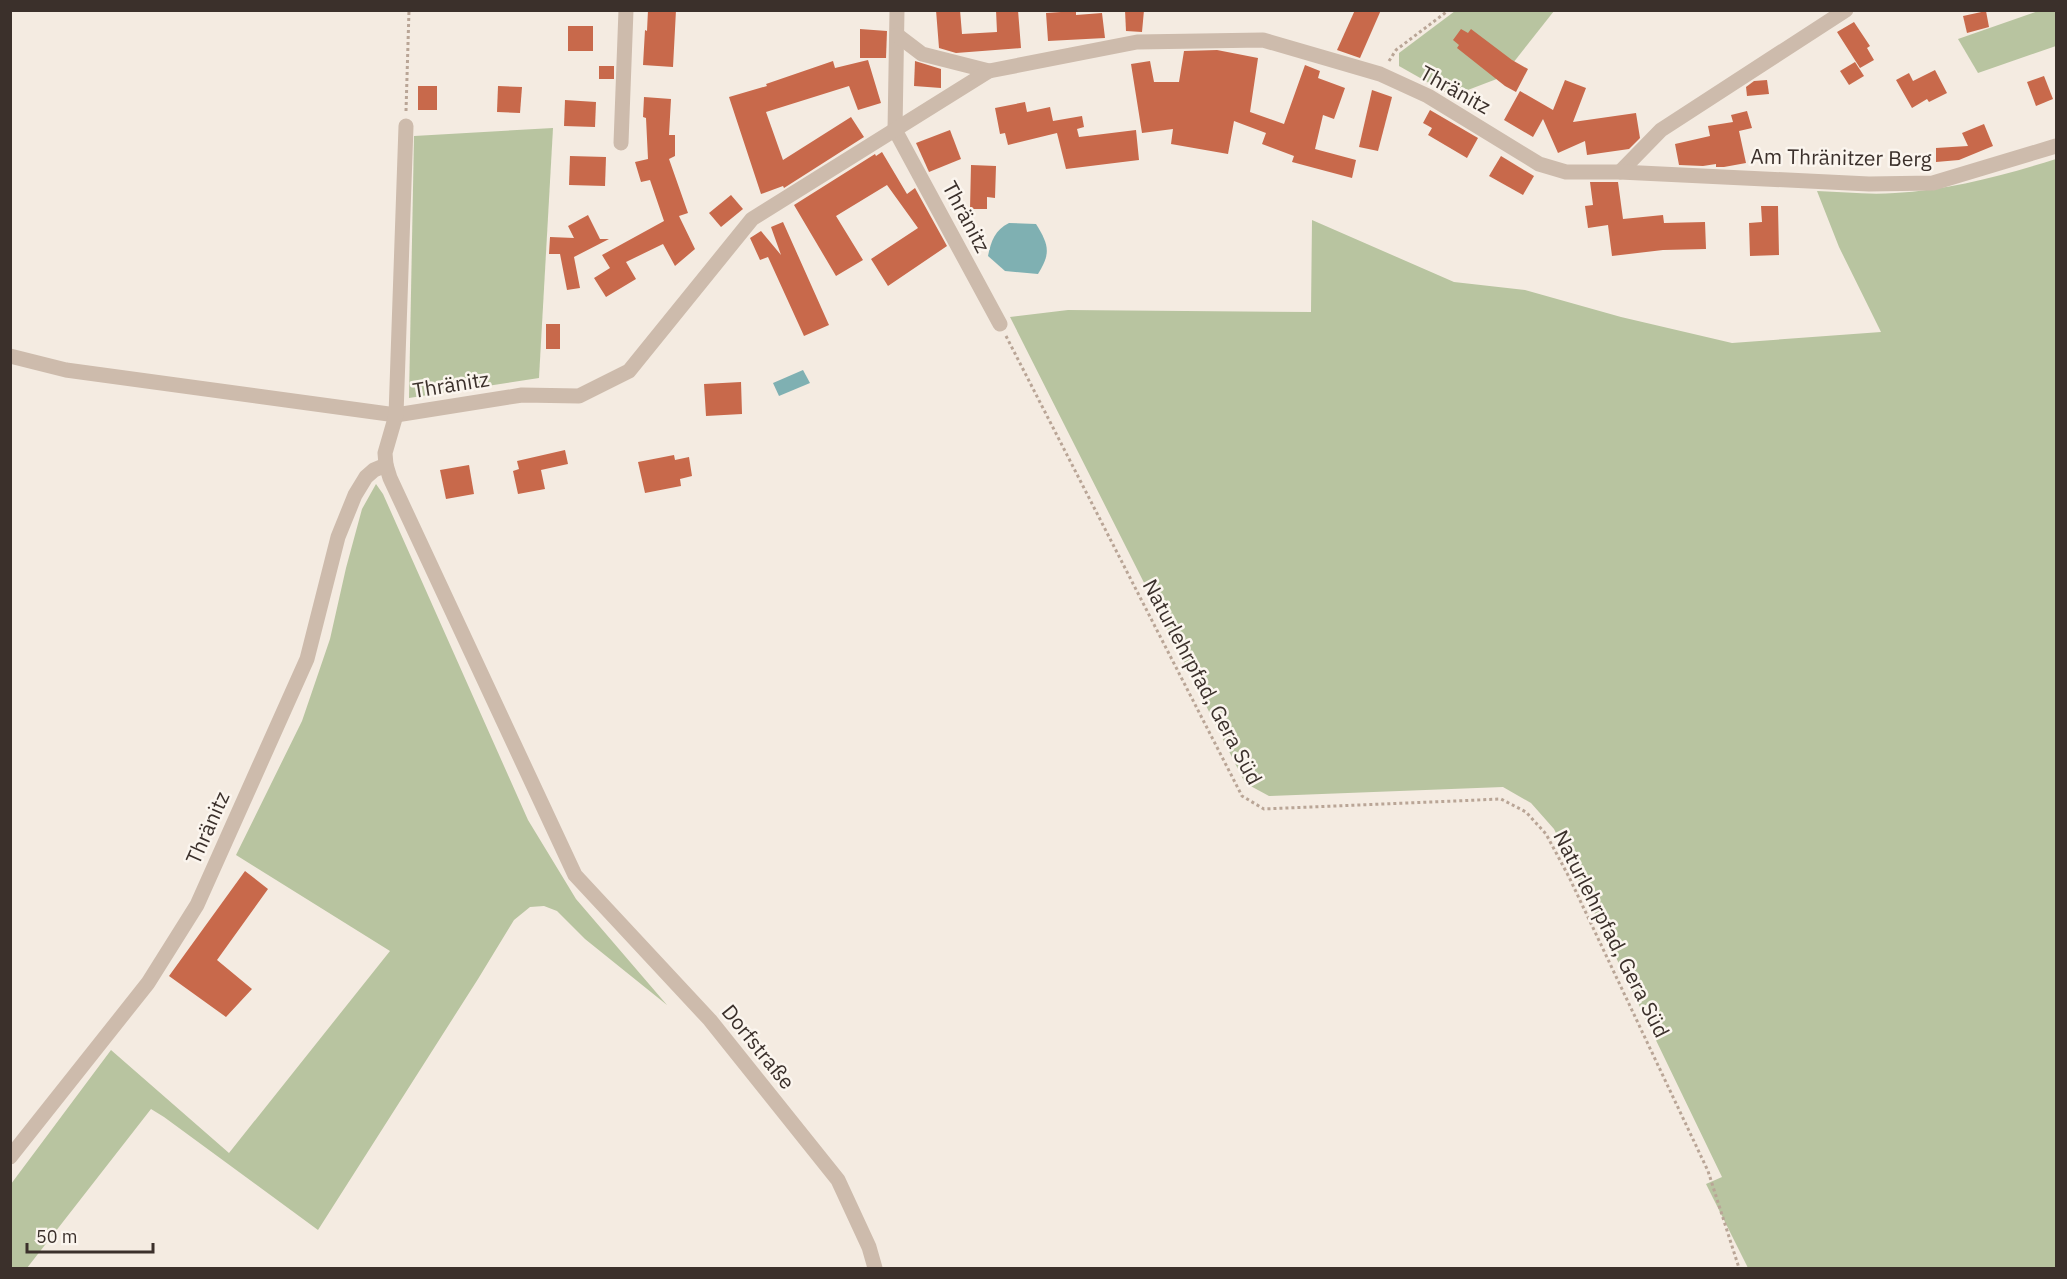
<svg xmlns="http://www.w3.org/2000/svg" width="2067" height="1279" font-family="'IBM Plex Sans',sans-serif">
<style>
.green{fill:#b8c4a0}
.water{fill:#7fb0b2}
.building{fill:#c8694b}
.lines{fill:none;stroke-linecap:round;stroke-linejoin:round}
.path{stroke:#b9a596;stroke-width:3;stroke-dasharray:3 3;stroke-linecap:butt}
.minor{stroke:#cdbbac;stroke-width:15}
.labels{text-anchor:middle;stroke-width:5;stroke-linejoin:round;paint-order:stroke}
.street-label{font-size:21px;fill:#3b302b;stroke:#fbf5ee}
</style>
<rect width="100%" height="100%" fill="#f4ebe1"/>
<g class="green">
<path d="M 2041,10 L 2056,11 L 2056,46 L 1978,73 L 1958,39 Z"/>
<path d="M 1455,11 L 1554,11 L 1502,77 L 1452,96 L 1399,66 L 1399,53 Z"/>
<path d="M 553,128 L 539,378 L 409,398 L 414,136 Z"/>
<path d="M 2056,159 L 2056,1268 L 1748,1268 L 1706,1184 L 1722,1177 L 1554,829 L 1531,803 L 1503,787 L 1269,796 L 1245,783 L 1010,317 L 1068,310 L 1311,312 L 1312,220 L 1454,282 L 1525,290 L 1621,317 L 1732,343 L 1881,332 L 1839,247 L 1817,191 C 1843,192 1869,195 1895,193 C 1950,190 2004,175 2056,159 Z"/>
<path d="M 376,484 L 383,494 L 528,820 L 576,899 L 667,1005 L 585,939 L 557,911 L 544,906 L 530,907 L 514,920 L 478,979 L 318,1230 L 164,1117 L 151,1109 L 27,1268 L 11,1268 L 11,1184 L 111,1050 L 229,1153 L 390,951 L 236,855 L 302,721 L 330,639 L 346,568 L 362,509 Z"/>
</g>
<g class="water">
<path d="M 1009,223 L 1036,224 C 1049,245 1051,253 1038,274 L 1005,271 L 988,256 C 991,241 995,230 1009,223 Z"/>
<path d="M 803,370 L 810,383 L 779,396 L 773,383 Z"/>
</g>
<g class="building">
<path d="M 648,10 L 676,10 L 673,67 L 643,65 L 645,30 L 647,31 Z"/>
<path d="M 936,10 L 960,10 L 962,34 L 997,32 L 996,10 L 1018,10 L 1021,48 L 956,53 L 939,48 Z"/>
<path d="M 1125,10 L 1144,10 L 1142,32 L 1126,31 Z"/>
<path d="M 1355,10 L 1381,10 L 1360,58 L 1337,50 Z"/>
<path d="M 1076,11 L 1076,15 L 1102,13 L 1105,38 L 1048,41 L 1046,13 Z"/>
<path d="M 1986,11 L 1989,27 L 1967,33 L 1963,16 Z"/>
<path d="M 1854,22 L 1870,46 L 1867,48 L 1874,60 L 1860,68 L 1837,32 Z"/>
<rect x="568" y="26" width="25" height="25"/>
<path d="M 860,29 L 887,31 L 886,58 L 860,58 Z"/>
<path d="M 1461,29 L 1468,33 L 1471,29 L 1512,60 L 1528,69 L 1516,92 L 1505,86 L 1457,48 L 1459,45 L 1453,40 Z"/>
<path d="M 1217,50 L 1258,58 L 1250,112 L 1284,124 L 1305,65 L 1320,71 L 1318,78 L 1345,88 L 1334,119 L 1323,115 L 1315,149 L 1356,160 L 1352,178 L 1292,162 L 1294,156 L 1262,144 L 1266,133 L 1234,121 L 1228,154 L 1171,144 L 1173,129 L 1142,133 L 1131,64 L 1150,61 L 1154,82 L 1179,82 L 1184,51 Z"/>
<path d="M 868,60 L 881,103 L 858,110 L 849,86 L 766,112 L 783,160 L 851,117 L 864,137 L 784,188 L 783,186 L 761,194 L 729,97 L 767,86 L 766,84 L 833,61 L 835,68 Z"/>
<path d="M 915,61 L 941,69 L 941,88 L 914,86 Z"/>
<path d="M 1855,62 L 1864,76 L 1849,85 L 1840,71 Z"/>
<rect x="599" y="66" width="15" height="13"/>
<path d="M 1935,70 L 1947,93 L 1929,102 L 1927,99 L 1912,108 L 1896,80 L 1909,73 L 1913,81 Z"/>
<path d="M 2044,76 L 2053,99 L 2036,106 L 2027,82 Z"/>
<path d="M 1565,80 L 1586,88 L 1573,122 L 1636,113 L 1640,138 L 1629,149 L 1587,155 L 1585,141 L 1558,153 L 1543,119 L 1533,137 L 1504,120 L 1520,91 L 1553,110 Z"/>
<path d="M 1767,80 L 1769,94 L 1747,96 L 1746,87 L 1754,81 Z"/>
<rect x="418" y="86" width="19" height="24"/>
<path d="M 498,86 L 522,87 L 520,113 L 497,112 Z"/>
<path d="M 1372,90 L 1392,97 L 1378,151 L 1359,147 Z"/>
<path d="M 644,97 L 671,99 L 669,135 L 675,135 L 675,156 L 669,159 L 688,213 L 679,216 L 695,249 L 675,266 L 663,244 L 626,262 L 636,279 L 606,297 L 594,278 L 610,268 L 602,255 L 664,221 L 650,180 L 641,182 L 635,162 L 648,159 L 646,118 L 643,117 Z"/>
<path d="M 565,100 L 596,102 L 595,127 L 564,126 Z"/>
<path d="M 1025,102 L 1027,112 L 1050,107 L 1053,121 L 1082,116 L 1084,127 L 1077,129 L 1079,137 L 1136,130 L 1139,160 L 1066,169 L 1057,133 L 1008,145 L 1005,133 L 1000,134 L 995,108 Z"/>
<path d="M 1430,110 L 1478,138 L 1467,158 L 1428,135 L 1432,128 L 1423,123 Z"/>
<path d="M 1747,111 L 1752,128 L 1739,131 L 1746,163 L 1724,167 L 1716,167 L 1716,164 L 1703,166 L 1679,165 L 1675,144 L 1710,136 L 1708,126 L 1733,122 L 1731,115 Z"/>
<path d="M 1984,124 L 1993,146 L 1959,160 L 1936,162 L 1936,148 L 1968,146 L 1962,133 Z"/>
<path d="M 950,130 L 961,159 L 929,172 L 916,143 Z"/>
<path d="M 882,152 L 907,194 L 915,188 L 947,246 L 888,286 L 871,259 L 918,228 L 887,185 L 836,216 L 863,260 L 836,276 L 794,205 L 875,154 L 876,156 Z"/>
<path d="M 570,156 L 606,157 L 605,186 L 569,185 Z"/>
<path d="M 1501,156 L 1534,176 L 1523,195 L 1489,176 Z"/>
<path d="M 971,165 L 996,166 L 995,198 L 987,197 L 987,209 L 970,209 Z"/>
<path d="M 1590,182 L 1618,182 L 1623,219 L 1663,215 L 1664,223 L 1705,222 L 1706,249 L 1663,250 L 1612,256 L 1608,225 L 1588,228 L 1585,206 L 1593,205 Z"/>
<path d="M 731,195 L 743,209 L 721,227 L 709,213 Z"/>
<path d="M 1761,206 L 1778,206 L 1779,255 L 1750,256 L 1749,223 L 1762,222 Z"/>
<path d="M 588,215 L 600,239 L 609,239 L 574,257 L 580,288 L 567,290 L 560,254 L 549,254 L 550,237 L 574,238 L 568,226 Z"/>
<path d="M 783,222 L 829,325 L 804,336 L 768,257 L 760,260 L 750,238 L 761,231 L 781,255 L 771,227 Z"/>
<rect x="546" y="324" width="14" height="25"/>
<path d="M 741,382 L 742,414 L 706,416 L 704,384 Z"/>
<path d="M 565,450 L 568,464 L 541,470 L 545,489 L 518,494 L 513,471 L 519,469 L 517,461 Z"/>
<path d="M 674,455 L 675,460 L 689,457 L 692,476 L 680,479 L 681,486 L 645,493 L 638,462 Z"/>
<path d="M 469,465 L 474,494 L 446,499 L 440,470 Z"/>
<path d="M 245,871 L 268,889 L 217,960 L 252,989 L 226,1017 L 169,976 Z"/>
</g>
<g class="lines">
<g class="path">
<path d="M 1389,61 L 1396,50 L 1449,10"/>
<path d="M 406,111 L 409,10"/>
<path d="M 1006,336 L 1242,796 L 1264,809 L 1501,799 L 1526,812 L 1546,834 L 1569,877 L 1708,1171 L 1739,1268"/>
</g>
<g class="minor">
<path d="M 897,10 L 895,130 L 1000,324"/>
<path d="M 897,35 L 922,54 L 989,71"/>
<path d="M 621,143 L 626,10"/>
<path d="M 1620,172 L 1661,130 L 1846,10"/>
<path d="M 10,356 L 66,370 L 396,415 L 522,395 L 579,396 L 629,371 L 752,219 L 989,71 L 1137,42 L 1263,40 L 1380,74 L 1428,96 L 1539,164 L 1566,172 L 1620,172 L 1869,184 L 1933,183 L 2056,146"/>
<path d="M 386,465 L 390,478 L 575,875 L 710,1020 L 838,1180 L 869,1247 L 875,1268"/>
<path d="M 10,1157 L 148,983 L 197,905 L 307,659 L 338,537 L 355,495 L 366,477 L 374,470 L 386,465 L 385,453 L 396,415 L 406,126"/>
</g>
</g>
<g class="labels">
<g class="street-label">
<text transform="translate(1455 90) rotate(29)" y="7">Thränitz</text>
<text transform="translate(1841 158) rotate(1)" y="7">Am Thränitzer Berg</text>
<text transform="translate(966 217) rotate(62)" y="7">Thränitz</text>
<text transform="translate(451 385) rotate(-9)" y="7">Thränitz</text>
<text transform="translate(1202 682) rotate(62)" y="7">Naturlehrpfad, Gera Süd</text>
<text transform="translate(208 828) rotate(-66)" y="7">Thränitz</text>
<text transform="translate(1611 934) rotate(63)" y="7">Naturlehrpfad, Gera Süd</text>
<text transform="translate(758 1047) rotate(51)" y="7">Dorfstraße</text>
</g>
</g>
<rect width="2067" height="1279" fill="none" stroke="#3b302b" stroke-width="24"/>
<path d="M27 1243v9h126v-9" fill="none" stroke="#3b302b" stroke-width="3"/>
<text x="36" y="1243" font-size="18" fill="#3b302b" stroke="#fbf5ee" stroke-width="4.5" paint-order="stroke">50 m</text>
</svg>
